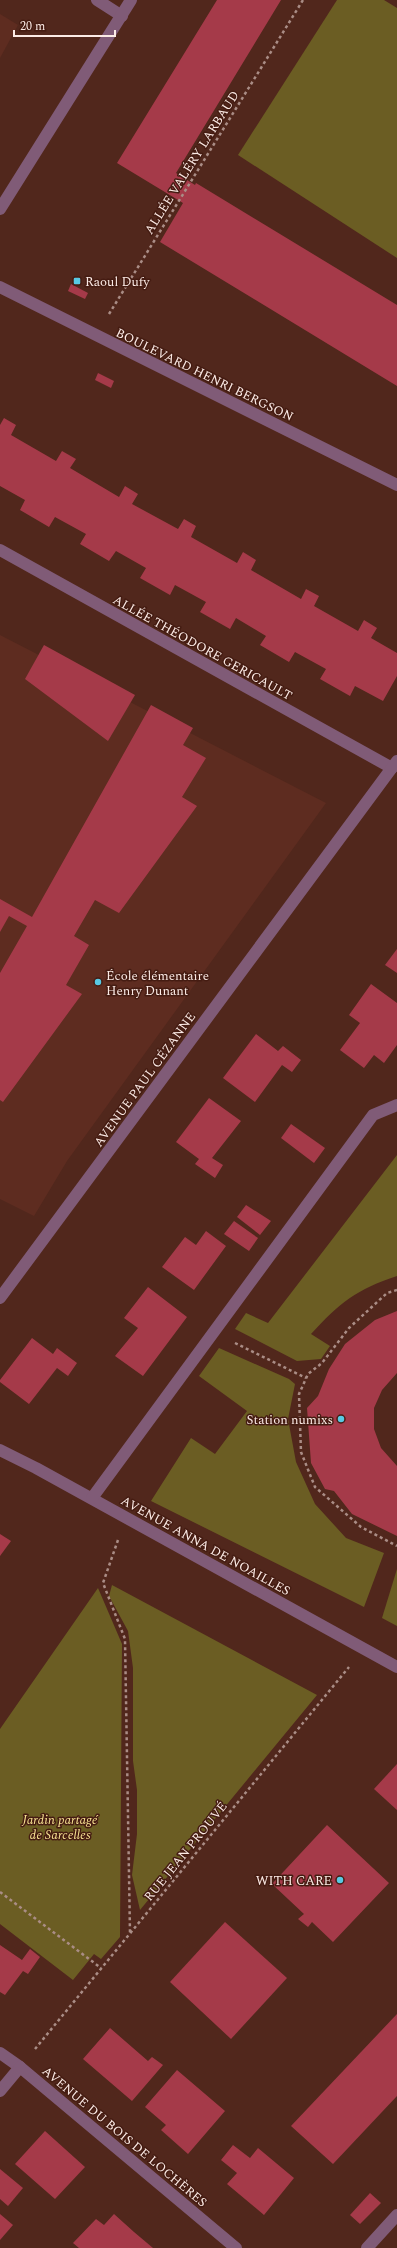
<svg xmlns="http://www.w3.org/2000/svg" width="397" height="2248" font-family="Spectral,serif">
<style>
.built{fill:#5e2c20}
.green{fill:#6b5d23}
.building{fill:#a53a49}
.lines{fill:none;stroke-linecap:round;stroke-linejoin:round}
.path{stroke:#aa8d86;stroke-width:2.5;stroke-dasharray:3 3;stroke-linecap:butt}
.minor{stroke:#805b77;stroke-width:12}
.poi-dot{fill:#58c9e3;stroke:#451c12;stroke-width:1.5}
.labels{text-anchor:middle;stroke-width:3;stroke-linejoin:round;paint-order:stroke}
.street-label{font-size:13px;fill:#fcebe6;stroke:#451c12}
.poi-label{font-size:13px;fill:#fcebe6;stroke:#451c12;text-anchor:start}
.park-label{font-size:13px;font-style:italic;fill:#f8e393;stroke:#451c12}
</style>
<rect width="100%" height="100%" fill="#51271c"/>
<g class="built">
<path d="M 0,14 L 18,25 L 0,58 Z"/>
<path d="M 0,635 L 326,803 L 67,1161 L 34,1216 L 0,1199 Z"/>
</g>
<g class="green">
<path d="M 337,0 L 384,0 L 397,8 L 397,258 L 238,155 Z"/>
<path d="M 397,1155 L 397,1276 C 357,1289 339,1303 311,1334 L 330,1346 L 321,1359 L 297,1361 L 235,1329 L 246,1313 L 268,1323 Z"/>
<path d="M 219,1348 L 289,1379 L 295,1384 L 288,1419 L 296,1462 L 315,1504 L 346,1538 L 384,1553 L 364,1607 L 151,1501 L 191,1438 L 215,1454 L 247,1411 L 199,1376 Z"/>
<path d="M 397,1569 L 397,1626 L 382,1618 Z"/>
<path d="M 112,1585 L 317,1695 L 140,1910 L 132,1875 L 137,1834 L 137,1790 L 133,1761 L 133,1668 L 128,1631 L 109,1596 Z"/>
<path d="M 98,1588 L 122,1644 L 120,1937 L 101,1959 L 94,1954 L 73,1980 L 0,1924 L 0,1729 Z"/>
</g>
<g class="building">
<path d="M 217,0 L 281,0 L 176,173 L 195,185 L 196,183 L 397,305 L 397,386 L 160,242 L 183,203 L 117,163 Z"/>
<path d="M 71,284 L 88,293 L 85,299 L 68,291 Z"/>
<path d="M 98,373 L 114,381 L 111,388 L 95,380 Z"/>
<path d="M 4,418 L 16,425 L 11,435 L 56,461 L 62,451 L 76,459 L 70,468 L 119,497 L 125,486 L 138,494 L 132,504 L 178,529 L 184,519 L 196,526 L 191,537 L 237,563 L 243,552 L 256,560 L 251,570 L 301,599 L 306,589 L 319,596 L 314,606 L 358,631 L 364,620 L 377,628 L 371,638 L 397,653 L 397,676 L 383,701 L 355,686 L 350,696 L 320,679 L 326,669 L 295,652 L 289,662 L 260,645 L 266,636 L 236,618 L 230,629 L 200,612 L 206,602 L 175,585 L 170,595 L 140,578 L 146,568 L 116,551 L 109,561 L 80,544 L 86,534 L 55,517 L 49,527 L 20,510 L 25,500 L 0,486 L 0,425 Z"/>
<path d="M 44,645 L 135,695 L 108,741 L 25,679 Z"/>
<path d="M 151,705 L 193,728 L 183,745 L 206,758 L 182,797 L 197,806 L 119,913 L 95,900 L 74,936 L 89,945 L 66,985 L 82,994 L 3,1102 L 0,1100 L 0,973 L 27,926 L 9,916 L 0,932 L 0,899 L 32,917 Z"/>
<path d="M 397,949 L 397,973 L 385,965 Z"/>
<path d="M 371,984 L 397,1003 L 397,1045 L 384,1063 L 374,1055 L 364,1068 L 340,1050 L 360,1023 L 349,1015 Z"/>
<path d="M 256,1034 L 278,1051 L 283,1046 L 301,1060 L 292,1072 L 282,1065 L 255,1102 L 223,1078 Z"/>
<path d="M 209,1098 L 241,1121 L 212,1158 L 223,1165 L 215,1178 L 195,1164 L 199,1159 L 176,1142 Z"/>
<path d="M 291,1124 L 325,1148 L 314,1163 L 281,1138 Z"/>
<path d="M 246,1205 L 271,1221 L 260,1235 L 237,1217 Z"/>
<path d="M 234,1221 L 258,1238 L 249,1251 L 224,1234 Z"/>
<path d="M 206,1231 L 226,1246 L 194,1290 L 162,1267 L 185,1237 L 196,1245 Z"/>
<path d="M 148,1287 L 187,1317 L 143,1376 L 115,1356 L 138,1328 L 124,1318 Z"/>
<path d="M 397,1311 L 397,1373 L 382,1390 L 374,1408 L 374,1429 L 381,1448 L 397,1466 L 397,1536 L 352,1514 L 334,1491 L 325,1489 L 311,1463 L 307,1408 L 318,1396 L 329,1369 L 345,1344 L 375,1320 Z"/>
<path d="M 32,1338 L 53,1354 L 57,1348 L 77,1363 L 68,1376 L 57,1368 L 29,1404 L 0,1382 L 0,1380 Z"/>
<path d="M 0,1534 L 11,1541 L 0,1556 Z"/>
<path d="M 397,1764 L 397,1810 L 374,1789 Z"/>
<path d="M 327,1825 L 389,1883 L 333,1942 L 312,1922 L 308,1927 L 298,1919 L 304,1914 L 272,1884 Z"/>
<path d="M 225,1922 L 287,1978 L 231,2039 L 170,1982 Z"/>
<path d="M 0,1945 L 22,1960 L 30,1949 L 40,1957 L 28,1974 L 23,1971 L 5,1995 L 0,1992 Z"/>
<path d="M 397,2014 L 397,2096 L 333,2164 L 291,2126 Z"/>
<path d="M 110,2028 L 148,2061 L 152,2057 L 163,2065 L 132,2101 L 83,2059 Z"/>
<path d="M 177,2070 L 225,2111 L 188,2154 L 161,2130 L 166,2125 L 145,2107 Z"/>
<path d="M 45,2131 L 85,2167 L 55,2199 L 15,2164 Z"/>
<path d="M 233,2145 L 250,2158 L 258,2148 L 294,2178 L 264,2215 L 227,2184 L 237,2173 L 221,2160 Z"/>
<path d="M 0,2169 L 23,2188 L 8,2206 L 0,2199 Z"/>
<path d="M 370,2193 L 381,2203 L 360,2224 L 350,2215 Z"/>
<path d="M 0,2214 L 13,2225 L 0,2240 Z"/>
<path d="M 114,2214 L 134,2232 L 153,2248 L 79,2248 L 73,2243 L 96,2219 L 104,2225 Z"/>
</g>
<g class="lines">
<g class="path">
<path d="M 109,314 L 303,0"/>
<path d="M 397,1290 L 387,1293 L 349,1328 L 322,1363 L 308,1374 L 299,1394 L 301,1452 L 315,1487 L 361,1527 L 397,1546"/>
<path d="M 235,1343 L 306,1378"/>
<path d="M 118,1540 L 103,1583 L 125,1639 L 130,1933"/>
<path d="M 0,1892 L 101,1968"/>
<path d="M 35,2049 L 349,1667"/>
</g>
<g class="minor">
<path d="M 97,0 L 122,16"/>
<path d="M 0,209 L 131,0"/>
<path d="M 0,287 L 397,485"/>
<path d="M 0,550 L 392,768"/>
<path d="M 0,1298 L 397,761"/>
<path d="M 0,1450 L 36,1468 L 397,1667"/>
<path d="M 92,1498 L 373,1115 L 397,1105"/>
<path d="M 0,2053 L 20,2067"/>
<path d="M 0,2091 L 20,2067 L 236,2248"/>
<path d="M 367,2248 L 397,2215"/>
</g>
</g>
<g class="poi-dot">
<rect x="73" y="277" width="8" height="8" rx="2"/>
<circle cx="98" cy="982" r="4"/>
<circle cx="341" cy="1419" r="4"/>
<circle cx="340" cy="1880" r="4"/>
</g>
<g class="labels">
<g class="street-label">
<text transform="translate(191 162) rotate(-58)" y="5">ALLÉE VALÉRY LARBAUD</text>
<text transform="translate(205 374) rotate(26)" y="5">BOULEVARD HENRI BERGSON</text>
<text transform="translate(203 647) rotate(29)" y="5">ALLÉE THÉODORE GERICAULT</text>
<text transform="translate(144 1079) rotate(-54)" y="5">AVENUE PAUL CÉZANNE</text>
<text transform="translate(206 1545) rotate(29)" y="5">AVENUE ANNA DE NOAILLES</text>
<text transform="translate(185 1851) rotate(-51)" y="5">RUE JEAN PROUVÉ</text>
<text transform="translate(125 2136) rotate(40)" y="5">AVENUE DU BOIS DE LOCHÈRES</text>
</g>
<g class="poi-label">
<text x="85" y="286">Raoul Dufy</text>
<text x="106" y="980">École élémentaire<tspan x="106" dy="15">Henry Dunant</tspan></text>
<text x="333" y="1424" text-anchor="end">Station numixs</text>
<text x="332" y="1885" text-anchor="end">WITH CARE</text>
</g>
<g class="park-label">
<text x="60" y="1824">Jardin partagé<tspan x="60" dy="15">de Sarcelles</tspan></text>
</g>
</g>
<path d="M14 30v6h101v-6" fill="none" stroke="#fcebe6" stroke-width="2"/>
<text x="20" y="30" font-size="12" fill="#fcebe6" stroke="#451c12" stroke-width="3" paint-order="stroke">20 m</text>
</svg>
